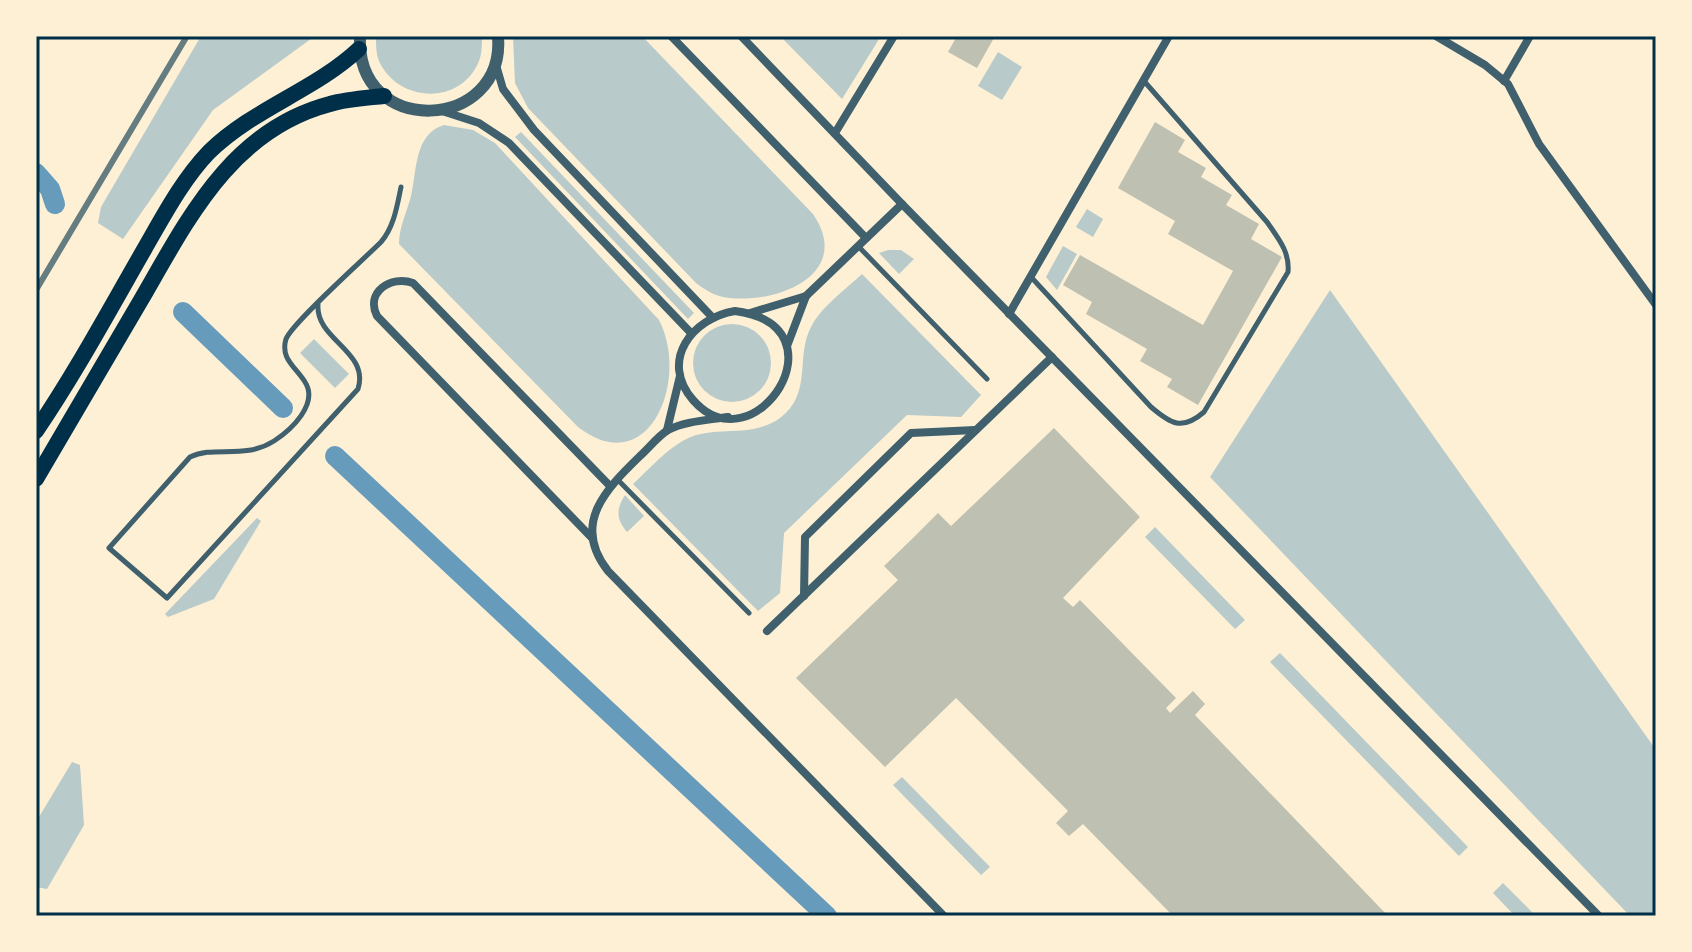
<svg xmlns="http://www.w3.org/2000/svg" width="1692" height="952" font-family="'Noto Serif',serif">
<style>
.green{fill:#b9caca}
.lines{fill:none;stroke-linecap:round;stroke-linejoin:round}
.canal{stroke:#669bbc;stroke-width:20}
.building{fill:#bec0b2}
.service{stroke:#3f606c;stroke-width:5}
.minor{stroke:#3f606c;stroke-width:8}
.tertiary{stroke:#3f606c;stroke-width:12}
.trunk{stroke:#003049;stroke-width:16}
.rail{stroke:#657d81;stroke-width:6}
.neatline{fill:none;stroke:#003049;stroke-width:3}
</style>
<rect width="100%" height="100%" fill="#fdf0d5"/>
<g class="green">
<path d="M 201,36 L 315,36 L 213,110 L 123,239 L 98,223 L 101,207 Z"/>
<path d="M 376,36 L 482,36 C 482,44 482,54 479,61 C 461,106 398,103 379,61 C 376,54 376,44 376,36 Z"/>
<path d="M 513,36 L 642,36 L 813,214 C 855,276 773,306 723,297 C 713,295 704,289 696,283 L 528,108 L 515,83 Z"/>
<path d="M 780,36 L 881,36 L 842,99 Z"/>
<path d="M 998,52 L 1022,67 L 1002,100 L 978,86 Z"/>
<path d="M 444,125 L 473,130 L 495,143 L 659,320 C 690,380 649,482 578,427 L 399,244 C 399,227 407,212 411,196 C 417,171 414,134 444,125 Z"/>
<path d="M 521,132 L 694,313 L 688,319 L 515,137 Z"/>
<path d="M 1087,209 L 1103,219 L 1093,237 L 1076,227 Z"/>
<path d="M 1063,246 L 1077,254 L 1057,290 L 1046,277 Z"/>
<path d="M 888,250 L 901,250 L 914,259 L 899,274 L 879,253 Z"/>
<path d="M 862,274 L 981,395 L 961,417 L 907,415 L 784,533 L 780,593 L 758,611 L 633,484 C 652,467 671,443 696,435 C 725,427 753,437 780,418 C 813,393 795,357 811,327 C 822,306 845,290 862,274 Z"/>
<path d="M 1330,290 L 1656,750 L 1656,916 L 1630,916 L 1210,477 Z"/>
<circle cx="732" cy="363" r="39"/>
<path d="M 314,339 L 349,374 L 335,388 L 300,353 Z"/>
<path d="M 625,495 L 644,516 L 627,532 C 616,519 616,509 625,495 Z"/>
<path d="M 257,518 L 261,521 L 214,599 L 168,617 L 165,614 Z"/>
<path d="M 1155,527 L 1245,620 L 1235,629 L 1145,537 Z"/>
<path d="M 1280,653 L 1468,847 L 1459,856 L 1270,662 Z"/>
<path d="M 72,762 L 80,765 L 84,825 L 47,889 L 36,887 L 36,822 Z"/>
<path d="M 902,777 L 990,867 L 981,875 L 893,785 Z"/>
<path d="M 1503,883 L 1536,916 L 1515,916 L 1493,893 Z"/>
</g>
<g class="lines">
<g class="canal">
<path d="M 36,173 L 50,189 L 55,204"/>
<path d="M 183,312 L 283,408"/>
<path d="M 335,456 L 827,916"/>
</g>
</g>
<g class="building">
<path d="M 957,36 L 995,36 L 977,68 L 948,52 Z"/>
<path d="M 1155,122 L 1185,140 L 1178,152 L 1206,168 L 1201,177 L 1232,195 L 1226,205 L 1259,224 L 1251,239 L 1282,257 L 1198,405 L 1167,387 L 1172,379 L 1140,361 L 1147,349 L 1086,314 L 1092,302 L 1063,285 L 1080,255 L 1203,325 L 1233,271 L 1168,234 L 1175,221 L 1118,188 Z"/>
<path d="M 1054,428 L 1140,517 L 1063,598 L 1073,607 L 1080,600 L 1176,698 L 1166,708 L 1170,713 L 1193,691 L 1205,704 L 1195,715 L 1388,916 L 1173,916 L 1083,824 L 1069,836 L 1056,823 L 1068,811 L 956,698 L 885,767 L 796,678 L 898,580 L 884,566 L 912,539 L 938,513 L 951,526 Z"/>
</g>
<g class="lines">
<g class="service">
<path d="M 859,247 L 987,379"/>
<path d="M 1031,277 L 1151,407 C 1171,424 1182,431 1204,412 L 1288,272 C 1290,252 1278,238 1267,222 L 1144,81"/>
<path d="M 318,304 C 315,340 370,351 358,389 L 167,598 L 109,548 L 190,457 C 215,445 244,460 274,441 C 291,430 319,404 305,382 C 296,367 280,359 286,339 C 292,323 364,259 381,242 C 394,227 397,206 401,187"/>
<path d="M 617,479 L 749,613"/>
</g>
<g class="minor">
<path d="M 671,36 L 866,238"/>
<path d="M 741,36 L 902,204 L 1599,916"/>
<path d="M 1436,36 L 1485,65 L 1508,84 L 1539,144 L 1656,305"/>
<path d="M 496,65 L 503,89 L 534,130 L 713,318"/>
<path d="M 1504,81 L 1530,36"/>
<path d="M 442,111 L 479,123 L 509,143 L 691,333"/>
<path d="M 835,133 L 894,36"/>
<path d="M 735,311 C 849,326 754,470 693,400 C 659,361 692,318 735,311 Z"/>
<path d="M 750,313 L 806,296"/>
<path d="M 1009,314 L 1169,36"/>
<path d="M 787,346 L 806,296 L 902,204"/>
<path d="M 728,417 C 709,420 685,421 668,430 C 658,436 649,448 640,456 C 606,489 571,524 608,571 L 944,916"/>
<path d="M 667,430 L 680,376"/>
<path d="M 593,539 L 377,316 C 365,292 391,275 413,283 L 610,486"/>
<path d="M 804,596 L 805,537 L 911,433 L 975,430"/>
<path d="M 767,631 L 1052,357"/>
</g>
<path class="tertiary" d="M 360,36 C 355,139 506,132 498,36"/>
<g class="trunk">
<path d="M 36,431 C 76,372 110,309 145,248 C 164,215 183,179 209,152 C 254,108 314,91 359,49"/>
<path d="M 36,479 C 71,419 106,360 141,300 C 188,219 231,130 330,104 C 347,99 366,98 384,96"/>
</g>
<path class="rail" d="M 36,290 L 187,36"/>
</g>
<rect width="1692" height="952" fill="none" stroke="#fdf0d5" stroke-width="76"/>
<rect x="38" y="38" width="1616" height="876" class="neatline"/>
</svg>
